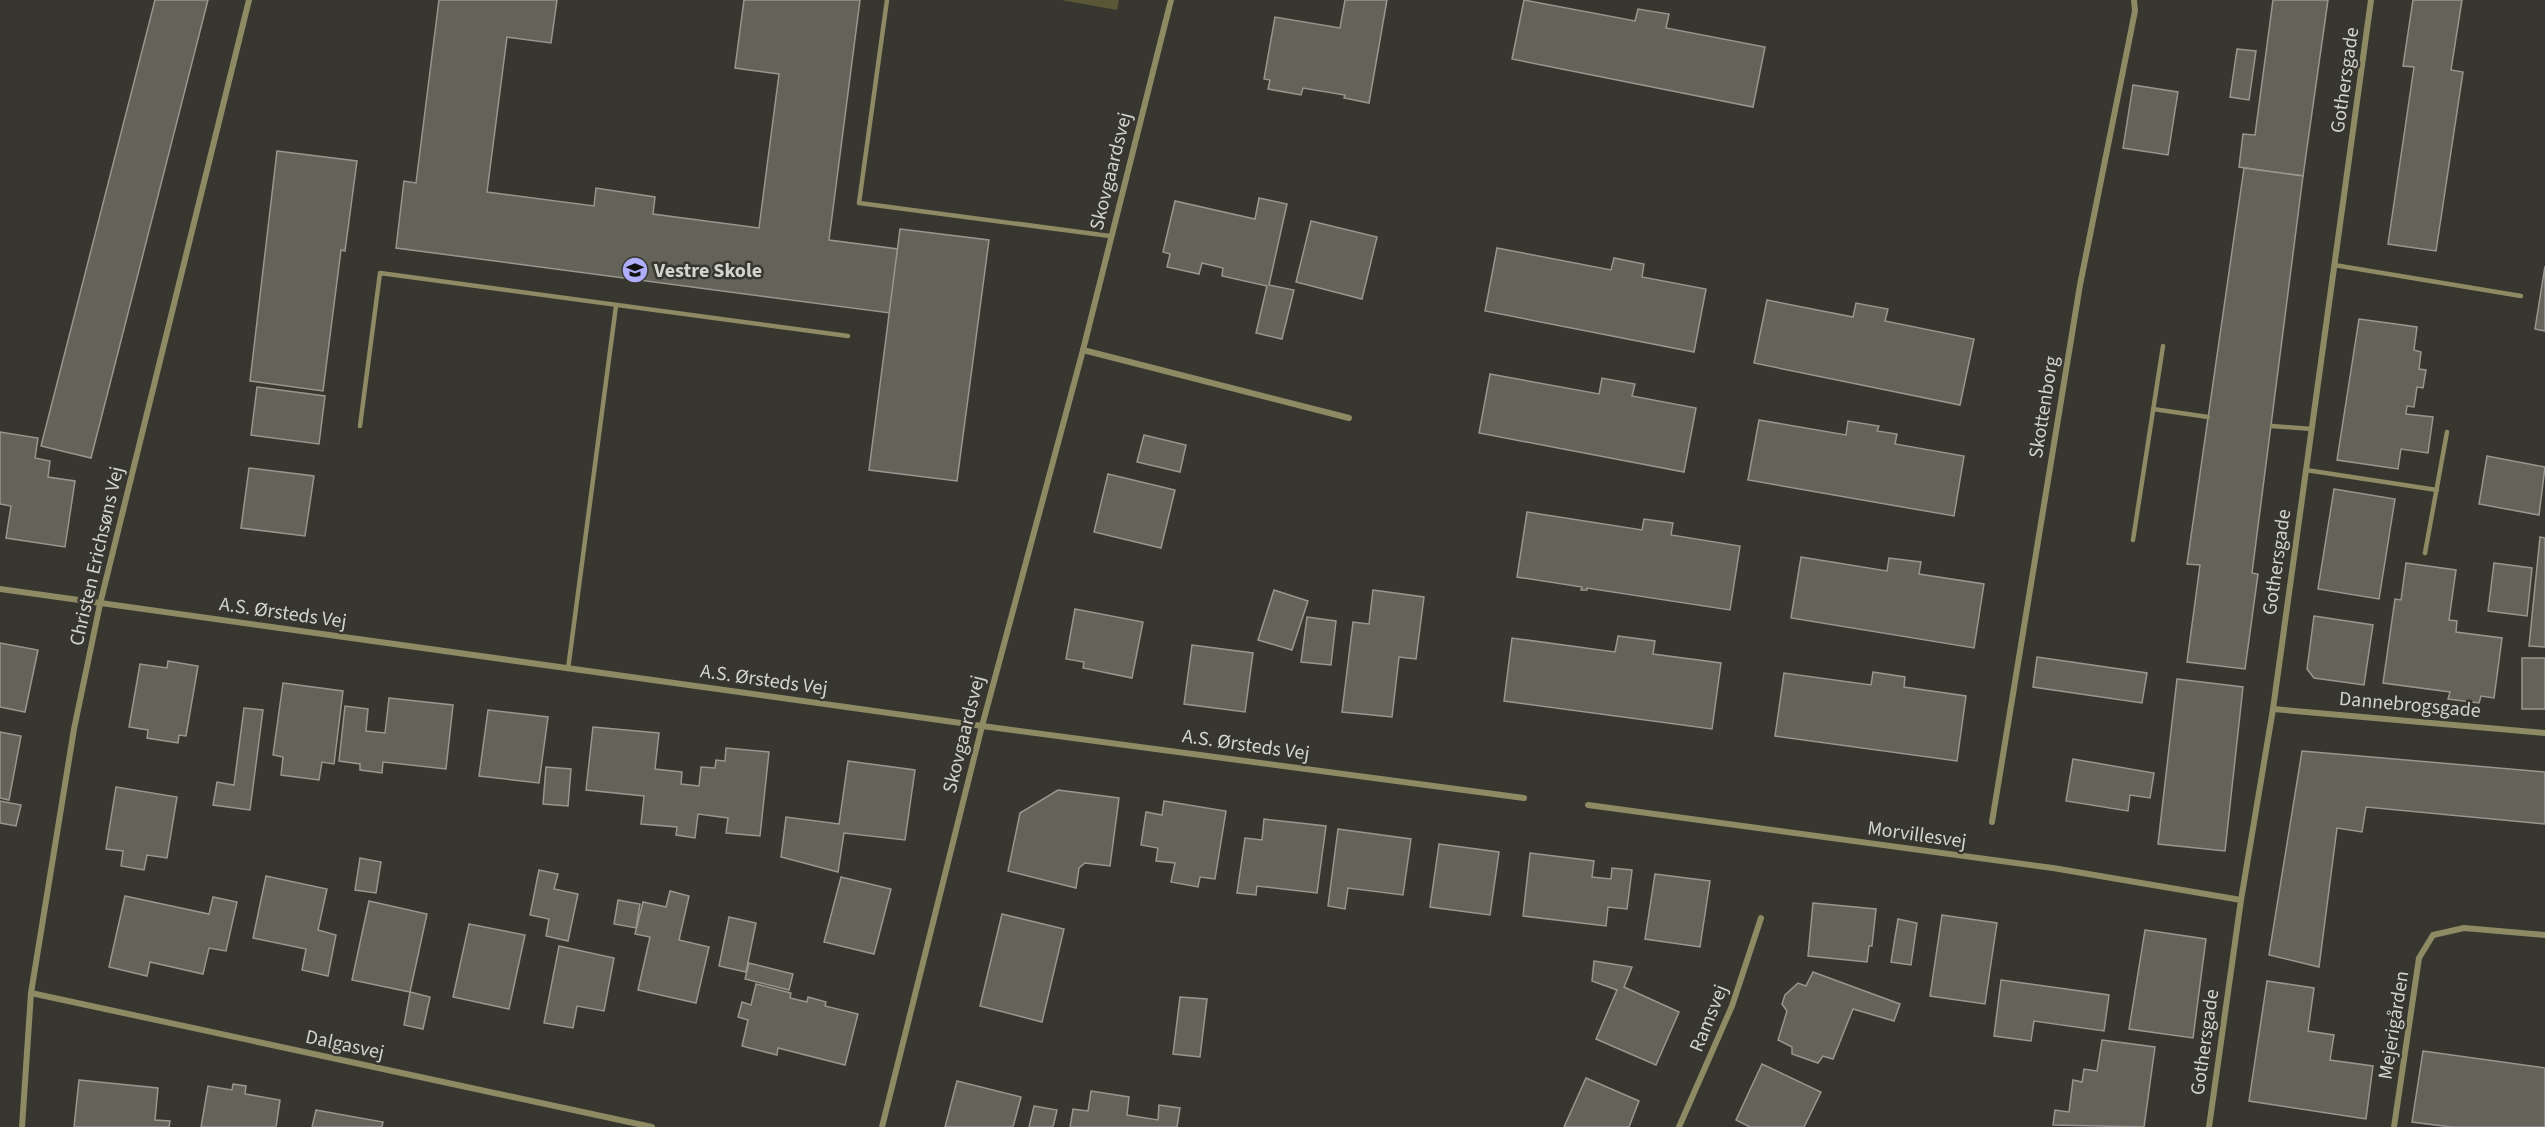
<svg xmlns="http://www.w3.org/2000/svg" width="2545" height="1127" font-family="'Source Sans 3',sans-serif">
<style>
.green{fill:#5a5737}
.building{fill:#63635a;stroke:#97978e;stroke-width:1.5}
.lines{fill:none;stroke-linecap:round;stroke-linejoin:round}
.service{stroke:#8d8a64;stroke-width:4.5}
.minor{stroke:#8d8a64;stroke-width:6}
.labels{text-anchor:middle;stroke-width:5;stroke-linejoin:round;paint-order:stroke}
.street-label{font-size:20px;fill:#d4d4cf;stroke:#37372f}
.poi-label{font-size:20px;font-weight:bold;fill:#d4d4cf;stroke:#37372f;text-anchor:start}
</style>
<rect width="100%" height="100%" fill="#37372f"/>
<path class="green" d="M 1061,0 L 1119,0 L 1117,10 Z"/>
<g class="building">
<path d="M 155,0 L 208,0 L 91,458 L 41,446 Z"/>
<path d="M 439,0 L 557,0 L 551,43 L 507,37 L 487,192 L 594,206 L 596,188 L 655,197 L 653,214 L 759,228 L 779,74 L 735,68 L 744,0 L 860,0 L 829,240 L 898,249 L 890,313 L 396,248 L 404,181 L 416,183 Z"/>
<path d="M 1345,0 L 1387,0 L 1369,103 L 1344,98 L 1345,95 L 1303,88 L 1301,95 L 1268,89 L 1270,80 L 1264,79 L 1275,17 L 1340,28 Z"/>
<path d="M 1524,0 L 1635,21 L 1638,9 L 1669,14 L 1666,28 L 1765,47 L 1753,107 L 1512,59 Z"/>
<path d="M 2273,0 L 2328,0 L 2303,176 L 2239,167 L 2243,134 L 2255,135 Z"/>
<path d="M 2413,0 L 2462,0 L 2451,70 L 2463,72 L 2436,251 L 2388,244 L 2414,67 L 2403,66 Z"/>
<path d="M 2237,49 L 2256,51 L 2249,100 L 2230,97 Z"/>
<path d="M 2133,85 L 2178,92 L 2168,155 L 2123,148 Z"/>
<path d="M 277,151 L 357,161 L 345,251 L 341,250 L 323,391 L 250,381 Z"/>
<path d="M 2244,168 L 2303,176 L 2252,573 L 2258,574 L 2245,669 L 2187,662 L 2200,565 L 2187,564 Z"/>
<path d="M 1259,198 L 1287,204 L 1269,285 L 1294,290 L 1282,339 L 1256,333 L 1267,286 L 1222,276 L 1223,268 L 1202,263 L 1199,274 L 1167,267 L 1170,254 L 1163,252 L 1175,201 L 1255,219 Z"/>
<path d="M 1311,221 L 1377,237 L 1362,299 L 1296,282 Z"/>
<path d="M 900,229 L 989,240 L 957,481 L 869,470 Z"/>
<path d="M 1497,248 L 1611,270 L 1614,258 L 1644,264 L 1642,277 L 1706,289 L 1694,352 L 1485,311 Z"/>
<path d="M 2545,266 L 2545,331 L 2535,329 Z"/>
<path d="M 1767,300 L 1853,317 L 1856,303 L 1888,309 L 1885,321 L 1974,339 L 1960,405 L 1754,363 Z"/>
<path d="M 2359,319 L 2417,327 L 2414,350 L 2421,352 L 2419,369 L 2426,370 L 2423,388 L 2417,387 L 2414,407 L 2407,406 L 2406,414 L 2433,417 L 2428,453 L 2401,449 L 2398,469 L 2337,460 Z"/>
<path d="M 1490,374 L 1599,394 L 1602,378 L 1635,384 L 1632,396 L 1696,408 L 1684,472 L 1479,433 Z"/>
<path d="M 257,387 L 325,396 L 319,444 L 251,435 Z"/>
<path d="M 1759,420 L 1846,435 L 1848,421 L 1879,426 L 1877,431 L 1897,434 L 1895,444 L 1964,456 L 1954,516 L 1748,480 Z"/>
<path d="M 0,432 L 38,438 L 35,458 L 50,461 L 48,477 L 75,481 L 65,547 L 6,538 L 11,506 L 0,504 Z"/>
<path d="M 1144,435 L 1186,445 L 1180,472 L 1137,462 Z"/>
<path d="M 2487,456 L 2545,467 L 2539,515 L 2479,504 Z"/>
<path d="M 249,468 L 314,476 L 305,536 L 241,528 Z"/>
<path d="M 1108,474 L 1175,490 L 1161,548 L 1094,532 Z"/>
<path d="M 2334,489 L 2395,499 L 2379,599 L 2318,589 Z"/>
<path d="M 1527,512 L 1642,530 L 1644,519 L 1673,523 L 1671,535 L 1740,546 L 1730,610 L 1587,588 L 1587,590 L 1581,590 L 1582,587 L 1517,577 Z"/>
<path d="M 2540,537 L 2545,538 L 2545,647 L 2529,646 Z"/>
<path d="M 1801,557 L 1887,571 L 1889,558 L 1921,562 L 1919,574 L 1984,584 L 1974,648 L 1791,618 Z"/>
<path d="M 2406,563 L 2456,570 L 2449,620 L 2457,621 L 2456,632 L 2502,638 L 2494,698 L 2481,696 L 2479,703 L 2448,699 L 2450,692 L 2383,683 L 2395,599 L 2401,600 Z"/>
<path d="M 2494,563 L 2532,568 L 2527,616 L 2488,611 Z"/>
<path d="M 1274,590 L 1308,601 L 1292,650 L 1258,640 Z"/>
<path d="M 1373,590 L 1424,597 L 1416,659 L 1399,657 L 1392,717 L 1342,712 L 1353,622 L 1369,624 Z"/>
<path d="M 1075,609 L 1143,622 L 1132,678 L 1083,668 L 1084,662 L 1066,659 Z"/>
<path d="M 2314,616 L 2373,625 L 2364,685 L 2314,678 L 2307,669 Z"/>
<path d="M 1307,617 L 1336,621 L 1331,665 L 1301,662 Z"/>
<path d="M 1618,636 L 1655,641 L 1653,654 L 1721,663 L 1712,729 L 1504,701 L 1512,638 L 1615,652 Z"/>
<path d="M 0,643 L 38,650 L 25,712 L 0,707 Z"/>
<path d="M 1192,645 L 1253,653 L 1245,712 L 1184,704 Z"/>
<path d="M 2037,657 L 2147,673 L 2142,703 L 2033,687 Z"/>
<rect x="2522" y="658" width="23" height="51"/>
<path d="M 168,661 L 198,666 L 186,736 L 179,735 L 178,743 L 147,738 L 148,730 L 129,727 L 140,664 L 167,668 Z"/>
<path d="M 1873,672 L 1905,677 L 1904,687 L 1966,696 L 1957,761 L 1775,736 L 1784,673 L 1871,685 Z"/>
<path d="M 2177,679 L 2243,687 L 2225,851 L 2158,844 Z"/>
<path d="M 283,683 L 343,691 L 334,764 L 322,762 L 319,780 L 281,775 L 283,757 L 273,755 Z"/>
<path d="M 389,698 L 453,705 L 446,769 L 383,762 L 382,773 L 360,770 L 360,764 L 339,761 L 345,706 L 368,709 L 366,731 L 385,733 Z"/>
<path d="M 244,708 L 263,710 L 250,810 L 213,805 L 217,782 L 234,785 Z"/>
<path d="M 488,710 L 548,717 L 539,783 L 479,776 Z"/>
<path d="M 593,727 L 659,733 L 655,769 L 682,772 L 681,784 L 699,786 L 701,767 L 715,768 L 716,760 L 725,761 L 726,748 L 769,752 L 760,836 L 726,833 L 728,818 L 698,814 L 695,838 L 676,835 L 677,827 L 641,824 L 644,796 L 586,790 Z"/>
<path d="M 0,732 L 21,736 L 9,800 L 0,798 Z"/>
<path d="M 2302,751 L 2545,772 L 2545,824 L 2366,807 L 2362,832 L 2337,828 L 2319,967 L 2269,955 Z"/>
<path d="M 2073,759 L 2154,773 L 2150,798 L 2130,795 L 2128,811 L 2066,801 Z"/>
<path d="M 848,761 L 915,770 L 905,840 L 844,833 L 838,872 L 781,857 L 786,817 L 839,824 Z"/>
<path d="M 546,767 L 571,769 L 568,806 L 543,804 Z"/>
<path d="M 116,787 L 177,797 L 167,858 L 147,855 L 144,870 L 121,866 L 123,851 L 106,849 Z"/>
<path d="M 1058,790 L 1119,798 L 1110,866 L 1085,863 L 1079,868 L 1076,888 L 1008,871 L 1020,813 Z"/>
<path d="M 0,801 L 21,805 L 16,826 L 0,823 Z"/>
<path d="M 1164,801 L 1226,811 L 1215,879 L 1200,877 L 1198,887 L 1171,882 L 1175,863 L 1156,861 L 1158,848 L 1141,845 L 1146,812 L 1162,815 Z"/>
<path d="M 1264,819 L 1326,826 L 1317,893 L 1257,886 L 1256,895 L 1237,893 L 1245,838 L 1262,840 Z"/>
<path d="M 1338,829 L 1411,839 L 1403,895 L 1348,888 L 1345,909 L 1328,906 Z"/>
<path d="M 1439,844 L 1499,852 L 1490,915 L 1430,907 Z"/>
<path d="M 1530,853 L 1594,861 L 1592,877 L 1611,879 L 1612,868 L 1632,870 L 1627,909 L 1608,907 L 1606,926 L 1523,916 Z"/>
<path d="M 360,858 L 381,862 L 376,893 L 355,890 Z"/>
<path d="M 539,870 L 558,874 L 554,889 L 578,894 L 568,941 L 546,936 L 549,919 L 530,915 Z"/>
<path d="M 1655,874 L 1710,881 L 1700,947 L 1645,939 Z"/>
<path d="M 266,876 L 327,889 L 318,930 L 336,935 L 328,976 L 302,970 L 306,949 L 253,938 Z"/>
<path d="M 841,877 L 891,889 L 874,954 L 824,942 Z"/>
<path d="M 670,891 L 689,896 L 679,940 L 709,947 L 696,1003 L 638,990 L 650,937 L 635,934 L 643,902 L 666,907 Z"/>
<path d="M 125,896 L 209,914 L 213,897 L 237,902 L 226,951 L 209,948 L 203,974 L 150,962 L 147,976 L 109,967 Z"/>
<path d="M 618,900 L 640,904 L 636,928 L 614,924 Z"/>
<path d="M 369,901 L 427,914 L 410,992 L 352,980 Z"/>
<path d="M 1813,903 L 1876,909 L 1872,946 L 1869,946 L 1867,962 L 1808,956 Z"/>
<path d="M 1002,914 L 1064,929 L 1042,1022 L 980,1006 Z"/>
<path d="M 1942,915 L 1997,923 L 1985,1004 L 1930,996 Z"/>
<path d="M 729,917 L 756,923 L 746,972 L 719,966 Z"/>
<path d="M 1898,919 L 1917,923 L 1911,965 L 1891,962 Z"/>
<path d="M 469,924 L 525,935 L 509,1009 L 453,997 Z"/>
<path d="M 2145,930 L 2206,939 L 2193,1038 L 2129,1029 Z"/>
<path d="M 559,946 L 614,958 L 604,1011 L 577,1006 L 573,1028 L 544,1023 Z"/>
<path d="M 1594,961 L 1632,967 L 1624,987 L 1679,1012 L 1656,1065 L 1596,1039 L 1617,990 L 1592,981 Z"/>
<path d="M 749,963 L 793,974 L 789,990 L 745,979 Z"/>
<path d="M 1813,972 L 1900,1004 L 1894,1021 L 1853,1009 L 1833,1059 L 1823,1056 L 1818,1063 L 1792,1054 L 1792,1047 L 1778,1040 L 1787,1011 L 1782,1004 L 1785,995 L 1798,983 L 1806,986 Z"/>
<path d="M 2001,980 L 2109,995 L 2104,1031 L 2034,1021 L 2031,1041 L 1994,1036 Z"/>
<path d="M 2267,981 L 2314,988 L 2308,1031 L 2334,1035 L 2330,1060 L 2373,1066 L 2366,1119 L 2249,1101 Z"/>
<path d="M 756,984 L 791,993 L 790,998 L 807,1002 L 808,997 L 826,1002 L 825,1006 L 858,1014 L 845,1065 L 778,1048 L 777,1055 L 742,1046 L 748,1020 L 738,1017 L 742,1002 L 751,1005 Z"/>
<path d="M 410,992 L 430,997 L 423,1029 L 404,1025 Z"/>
<path d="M 1180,997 L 1207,999 L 1200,1057 L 1173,1054 Z"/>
<path d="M 2102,1040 L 2155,1047 L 2144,1127 L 2053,1125 L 2055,1110 L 2069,1112 L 2073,1080 L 2082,1082 L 2084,1069 L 2097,1071 Z"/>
<path d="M 2423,1051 L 2545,1068 L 2545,1127 L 2451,1127 L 2412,1122 Z"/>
<path d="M 1762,1064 L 1821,1092 L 1804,1127 L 1750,1127 L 1736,1120 Z"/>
<path d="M 1586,1078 L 1639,1101 L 1629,1127 L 1564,1127 Z"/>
<path d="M 79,1080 L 158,1088 L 155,1120 L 170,1121 L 169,1127 L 74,1127 Z"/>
<path d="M 957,1081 L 1021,1097 L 1013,1127 L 945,1127 Z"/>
<path d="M 233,1084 L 246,1086 L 245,1094 L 280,1100 L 276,1127 L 201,1127 L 208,1086 L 232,1090 Z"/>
<path d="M 1091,1091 L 1129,1097 L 1127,1115 L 1158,1120 L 1159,1105 L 1180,1108 L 1177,1127 L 1070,1127 L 1073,1109 L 1088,1111 Z"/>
<path d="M 1034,1106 L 1057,1110 L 1053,1127 L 1029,1127 Z"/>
<path d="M 316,1110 L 383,1122 L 382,1127 L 312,1127 Z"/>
</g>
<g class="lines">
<g class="service">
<path d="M 887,0 L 859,203 L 1110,236"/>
<path d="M 2334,265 L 2521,296"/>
<path d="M 2153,409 L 2208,417"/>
<path d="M 360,426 L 380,273 L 848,336"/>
<path d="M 2272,426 L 2312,429"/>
<path d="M 2306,470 L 2437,490"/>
<path d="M 2133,540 L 2163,346"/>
<path d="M 2425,553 L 2447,432"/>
<path d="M 568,669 L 616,306"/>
</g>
<g class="minor">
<path d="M 1083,350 L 1349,418"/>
<path d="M 0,589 L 982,726 L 1524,798"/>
<path d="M 2273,709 L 2545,733"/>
<path d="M 1588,805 L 2053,868 L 2241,900"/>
<path d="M 1992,822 L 2080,285 L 2135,11 L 2134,0"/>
<path d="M 31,993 L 652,1127"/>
<path d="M 22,1127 L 31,993 L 74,729 L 100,604 L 249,0"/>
<path d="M 882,1127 L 982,726 L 1083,350 L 1171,0"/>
<path d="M 1679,1127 L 1732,1006 L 1761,918"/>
<path d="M 2209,1127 L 2241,900 L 2273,709 L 2371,0"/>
<path d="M 2394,1127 L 2419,958 L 2433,935 L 2464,928 L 2545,935"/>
</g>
</g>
<defs>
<symbol id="school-disc" viewBox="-11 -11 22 22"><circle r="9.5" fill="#aeaefa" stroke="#37372f"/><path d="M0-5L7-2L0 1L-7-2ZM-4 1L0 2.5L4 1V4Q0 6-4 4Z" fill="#111"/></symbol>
</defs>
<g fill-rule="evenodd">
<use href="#school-disc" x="620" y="255" width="30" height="30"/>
</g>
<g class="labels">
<g class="street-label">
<text transform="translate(2344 80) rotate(-82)" y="7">Gothersgade</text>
<text transform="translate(1110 171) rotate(-76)" y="7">Skovgaardsvej</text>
<text transform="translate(2043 407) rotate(-81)" y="7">Skottenborg</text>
<text transform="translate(96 556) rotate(-77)" y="7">Christen Erichsøns Vej</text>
<text transform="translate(2276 562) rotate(-82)" y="7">Gothersgade</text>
<text transform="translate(283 612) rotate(8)" y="7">A.S. Ørsteds Vej</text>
<text transform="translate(764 679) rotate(8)" y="7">A.S. Ørsteds Vej</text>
<text transform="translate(2410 704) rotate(5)" y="7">Dannebrogsgade</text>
<text transform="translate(963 734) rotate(-76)" y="7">Skovgaardsvej</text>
<text transform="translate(1246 744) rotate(8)" y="7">A.S. Ørsteds Vej</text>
<text transform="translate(1917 834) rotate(8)" y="7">Morvillesvej</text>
<text transform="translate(1708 1018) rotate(-68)" y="7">Ramsvej</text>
<text transform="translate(2393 1025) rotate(-81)" y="7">Mejerigården</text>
<text transform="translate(2204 1042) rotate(-82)" y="7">Gothersgade</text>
<text transform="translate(345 1044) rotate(12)" y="7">Dalgasvej</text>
</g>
<g class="poi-label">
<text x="654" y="277">Vestre Skole</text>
</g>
</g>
</svg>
